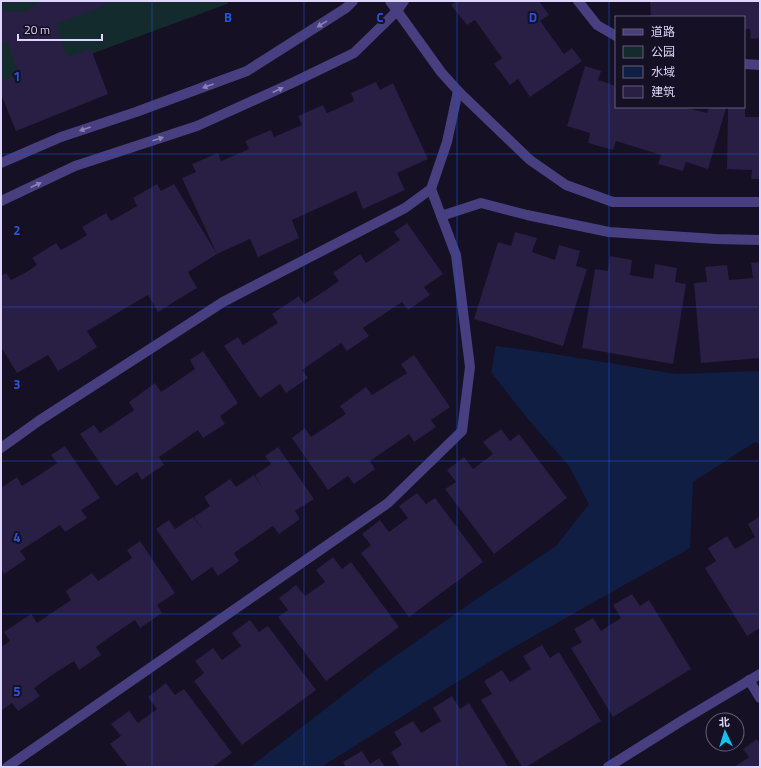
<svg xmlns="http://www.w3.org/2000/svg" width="761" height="768" font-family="'Titillium Web','Noto Sans SC',sans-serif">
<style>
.green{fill:#142b2d}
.water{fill:#101e43}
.building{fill:#291e43}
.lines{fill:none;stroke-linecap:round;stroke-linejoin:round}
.minor{stroke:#473f7f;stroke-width:10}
.oneway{fill:#8b83b7}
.grid{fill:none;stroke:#2755da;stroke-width:1;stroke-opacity:0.55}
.grid-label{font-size:13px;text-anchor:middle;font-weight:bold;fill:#2755da;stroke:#151023;stroke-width:4;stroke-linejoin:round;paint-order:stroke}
</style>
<rect width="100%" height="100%" fill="#151023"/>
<path class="green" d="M 1,1 L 229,1 L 227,4 L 1,87 Z"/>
<path class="water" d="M 496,346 L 548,353 L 676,374 L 760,371 L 760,444 L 755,442 L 693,482 L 690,548 L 507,651 L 321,767 L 250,767 L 377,669 L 478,598 L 556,546 L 589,504 L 569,466 L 527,418 L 491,372 Z"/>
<g class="building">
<path d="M 41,1 L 105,1 L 106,5 L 56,24 L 67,57 L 91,49 L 108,94 L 16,131 L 1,94 L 1,81 L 19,75 L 7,41 L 1,43 L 1,11 L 25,12 Z"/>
<path d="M 456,1 L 539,1 L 549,15 L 540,21 L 564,54 L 572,48 L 582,61 L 530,97 L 518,79 L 510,85 L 494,64 L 502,58 L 475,20 L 467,25 L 451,5 Z"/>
<path d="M 650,1 L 760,1 L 760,38 L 751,39 L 750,29 L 744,29 L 744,17 L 651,17 Z"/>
<path d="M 585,66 L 601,71 L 598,80 L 616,86 L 616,107 L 684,107 L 707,113 L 709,107 L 726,108 L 708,169 L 686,162 L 683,171 L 658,164 L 661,155 L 616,141 L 613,150 L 588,143 L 590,133 L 567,126 Z"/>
<path d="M 376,82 L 380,90 L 393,83 L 428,159 L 397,173 L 405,190 L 363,209 L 356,191 L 292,220 L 299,238 L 258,257 L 250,239 L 217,254 L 188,272 L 197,288 L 177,300 L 158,312 L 148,295 L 87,331 L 97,347 L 77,360 L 58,371 L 48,355 L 17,373 L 1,347 L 1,276 L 6,273 L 11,280 L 25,273 L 37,265 L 32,258 L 56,243 L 61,250 L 74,243 L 87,235 L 82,227 L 106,213 L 111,221 L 137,206 L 133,198 L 157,184 L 161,191 L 174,184 L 217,254 L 182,178 L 196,172 L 192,164 L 218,153 L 221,161 L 249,149 L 245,141 L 271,130 L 274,137 L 302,125 L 298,116 L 323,105 L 327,113 L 341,107 L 354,101 L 351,93 Z"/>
<path d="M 728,107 L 745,107 L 745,117 L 760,117 L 760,179 L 751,179 L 752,170 L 727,169 Z"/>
<path d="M 407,223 L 443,274 L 424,287 L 430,295 L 408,310 L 402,302 L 363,328 L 369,336 L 347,351 L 341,343 L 302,370 L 308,378 L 286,393 L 280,384 L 260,398 L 224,346 L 238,337 L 243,345 L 278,323 L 272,314 L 299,296 L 304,304 L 323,292 L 339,281 L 333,273 L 360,254 L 366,263 L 384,251 L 400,240 L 394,232 Z"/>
<path d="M 515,232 L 537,238 L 532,252 L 555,260 L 559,245 L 580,251 L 576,266 L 587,269 L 563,346 L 474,319 L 498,242 L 511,246 Z"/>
<path d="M 610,256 L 632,260 L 630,275 L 653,279 L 655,264 L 677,268 L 675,282 L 686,284 L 673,364 L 582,348 L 595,269 L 608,271 Z"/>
<path d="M 760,262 L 760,358 L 701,363 L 694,283 L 707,282 L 705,267 L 727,265 L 729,280 L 753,278 L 751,263 Z"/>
<path d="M 203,351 L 238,403 L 220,416 L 225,424 L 203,438 L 198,430 L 159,457 L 164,465 L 153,472 L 142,480 L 137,472 L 116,486 L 80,434 L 94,425 L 100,433 L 134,410 L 129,402 L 155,383 L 161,392 L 179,380 L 195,369 L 190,360 Z"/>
<path d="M 414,355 L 450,407 L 431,420 L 436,427 L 414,442 L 409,434 L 370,461 L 375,469 L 354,484 L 348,476 L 328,490 L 292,438 L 305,428 L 311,437 L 346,414 L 340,406 L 366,387 L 372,395 L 407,373 L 401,364 Z"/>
<path d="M 501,429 L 510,441 L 519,434 L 567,498 L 494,554 L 445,489 L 456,482 L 447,470 L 464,457 L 473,469 L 493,454 L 483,442 Z"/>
<path d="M 65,446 L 100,498 L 81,510 L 87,518 L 65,532 L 60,525 L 20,551 L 26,559 L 4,574 L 1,569 L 1,488 L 17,477 L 22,486 L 41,474 L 57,463 L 51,455 Z"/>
<path d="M 278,447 L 314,499 L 295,511 L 300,519 L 279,534 L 273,526 L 234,553 L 239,561 L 218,576 L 212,567 L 192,581 L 156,529 L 169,520 L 175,529 L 193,517 L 203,530 L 194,517 L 210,506 L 204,497 L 230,479 L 236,487 L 254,475 L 263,489 L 255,475 L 271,464 L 265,456 Z"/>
<path d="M 417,493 L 426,504 L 435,498 L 483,562 L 409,617 L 361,553 L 371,545 L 362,534 L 380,520 L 389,532 L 408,518 L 399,506 Z"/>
<path d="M 760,516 L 760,628 L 747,636 L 705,568 L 716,561 L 708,548 L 727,536 L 735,549 L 755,537 L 748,524 Z"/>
<path d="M 140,541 L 175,593 L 157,605 L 162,613 L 140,628 L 135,620 L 114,634 L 96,647 L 101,655 L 79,670 L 74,661 L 52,675 L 34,688 L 40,696 L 18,711 L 12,703 L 1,711 L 1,647 L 10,641 L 4,632 L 31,614 L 37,623 L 71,600 L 66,591 L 92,573 L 98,581 L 116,569 L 132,558 L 127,550 Z"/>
<path d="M 333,557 L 342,569 L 351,562 L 399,627 L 326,681 L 278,617 L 288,610 L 279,598 L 296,585 L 305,596 L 325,582 L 316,570 Z"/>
<path d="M 632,594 L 640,606 L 649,600 L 691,669 L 613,717 L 571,648 L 582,642 L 574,629 L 593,618 L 601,631 L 610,625 L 621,618 L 613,605 Z"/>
<path d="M 250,620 L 259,632 L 268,626 L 316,690 L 242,745 L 194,681 L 204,673 L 195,661 L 213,648 L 222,660 L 241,646 L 232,633 Z"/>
<path d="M 542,645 L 550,658 L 559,652 L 601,721 L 526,767 L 522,767 L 481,700 L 492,694 L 484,681 L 502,670 L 510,682 L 520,676 L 531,669 L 523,656 Z"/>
<path d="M 166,683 L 175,695 L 184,689 L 232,753 L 213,767 L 128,767 L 110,744 L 121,736 L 111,724 L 129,711 L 138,723 L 157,709 L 148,697 Z"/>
<path d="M 452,696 L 460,709 L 469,703 L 508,767 L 400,767 L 391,752 L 402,745 L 394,732 L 413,721 L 421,733 L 441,721 L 433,708 Z"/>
<path d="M 757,739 L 760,744 L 760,767 L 734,767 L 749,757 L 743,749 Z"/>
<path d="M 362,751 L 370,764 L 379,758 L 385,767 L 346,767 L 343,762 Z"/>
</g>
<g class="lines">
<g class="minor">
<path d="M 390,1 L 441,72 L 458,91 L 530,160 L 566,185 L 613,202 L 760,202"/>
<path d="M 578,1 L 597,25 L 616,36"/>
<path d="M 744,64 L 760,65"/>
<path d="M 1,163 L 61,137 L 136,112 L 247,71 L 346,8 L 353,1"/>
<path d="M 1,201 L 75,166 L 197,126 L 292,83 L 354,53 L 397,11 L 404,1"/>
<path d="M 441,216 L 481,203 L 527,215 L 609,232 L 716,239 L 760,240"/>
<path d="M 1,448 L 40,420 L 223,302 L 405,208 L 431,189 L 447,142 L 458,91"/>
<path d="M 749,680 L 760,698"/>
<path d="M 7,767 L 388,503 L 462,431 L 470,367 L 456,255 L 431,189"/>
<path d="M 608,767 L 683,720 L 760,674"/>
</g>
</g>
<defs><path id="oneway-solid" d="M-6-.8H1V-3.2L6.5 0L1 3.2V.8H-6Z"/></defs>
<g class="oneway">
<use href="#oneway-solid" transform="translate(322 24) rotate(148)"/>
<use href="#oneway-solid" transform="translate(208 86) rotate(160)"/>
<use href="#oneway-solid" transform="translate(278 90) rotate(-24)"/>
<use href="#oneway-solid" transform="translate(85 129) rotate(161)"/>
<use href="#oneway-solid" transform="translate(158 139) rotate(-18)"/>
<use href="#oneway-solid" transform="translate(36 185) rotate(-25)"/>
</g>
<path class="grid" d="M 152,1 L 152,767M 304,1 L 304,767M 457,1 L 457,767M 609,1 L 609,767M 1,154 L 760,154M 1,307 L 760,307M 1,461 L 760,461M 1,614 L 760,614"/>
<g class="grid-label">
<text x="228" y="22">B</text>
<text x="380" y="22">C</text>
<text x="533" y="22">D</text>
<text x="17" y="81">1</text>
<text x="17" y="235">2</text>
<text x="17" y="389">3</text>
<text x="17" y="542">4</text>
<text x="17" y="696">5</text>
</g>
<rect width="761" height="768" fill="none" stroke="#ded6fc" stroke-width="4"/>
<rect x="615" y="16" width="130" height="92" fill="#151023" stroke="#655f7a"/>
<rect x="623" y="29" width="20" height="6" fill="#473f7f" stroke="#655f7a"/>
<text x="651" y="36" font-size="12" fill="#ded6fc">道路</text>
<rect x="623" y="46" width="20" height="12" fill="#142b2d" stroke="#655f7a"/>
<text x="651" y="56" font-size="12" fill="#ded6fc">公园</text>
<rect x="623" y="66" width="20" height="12" fill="#101e43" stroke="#655f7a"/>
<text x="651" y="76" font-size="12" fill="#ded6fc">水域</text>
<rect x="623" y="86" width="20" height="12" fill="#291e43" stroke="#655f7a"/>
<text x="651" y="96" font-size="12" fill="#ded6fc">建筑</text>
<g transform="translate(725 732) rotate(356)"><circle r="19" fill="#151023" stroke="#655f7a"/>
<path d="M0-3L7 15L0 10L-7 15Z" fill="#12c2ec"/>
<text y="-6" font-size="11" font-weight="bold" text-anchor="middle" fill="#ded6fc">北</text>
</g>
<path d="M18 34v6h84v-6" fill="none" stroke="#ded6fc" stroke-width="2"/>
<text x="24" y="34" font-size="12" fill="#ded6fc" stroke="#151023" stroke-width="3" paint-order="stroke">20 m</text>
</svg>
